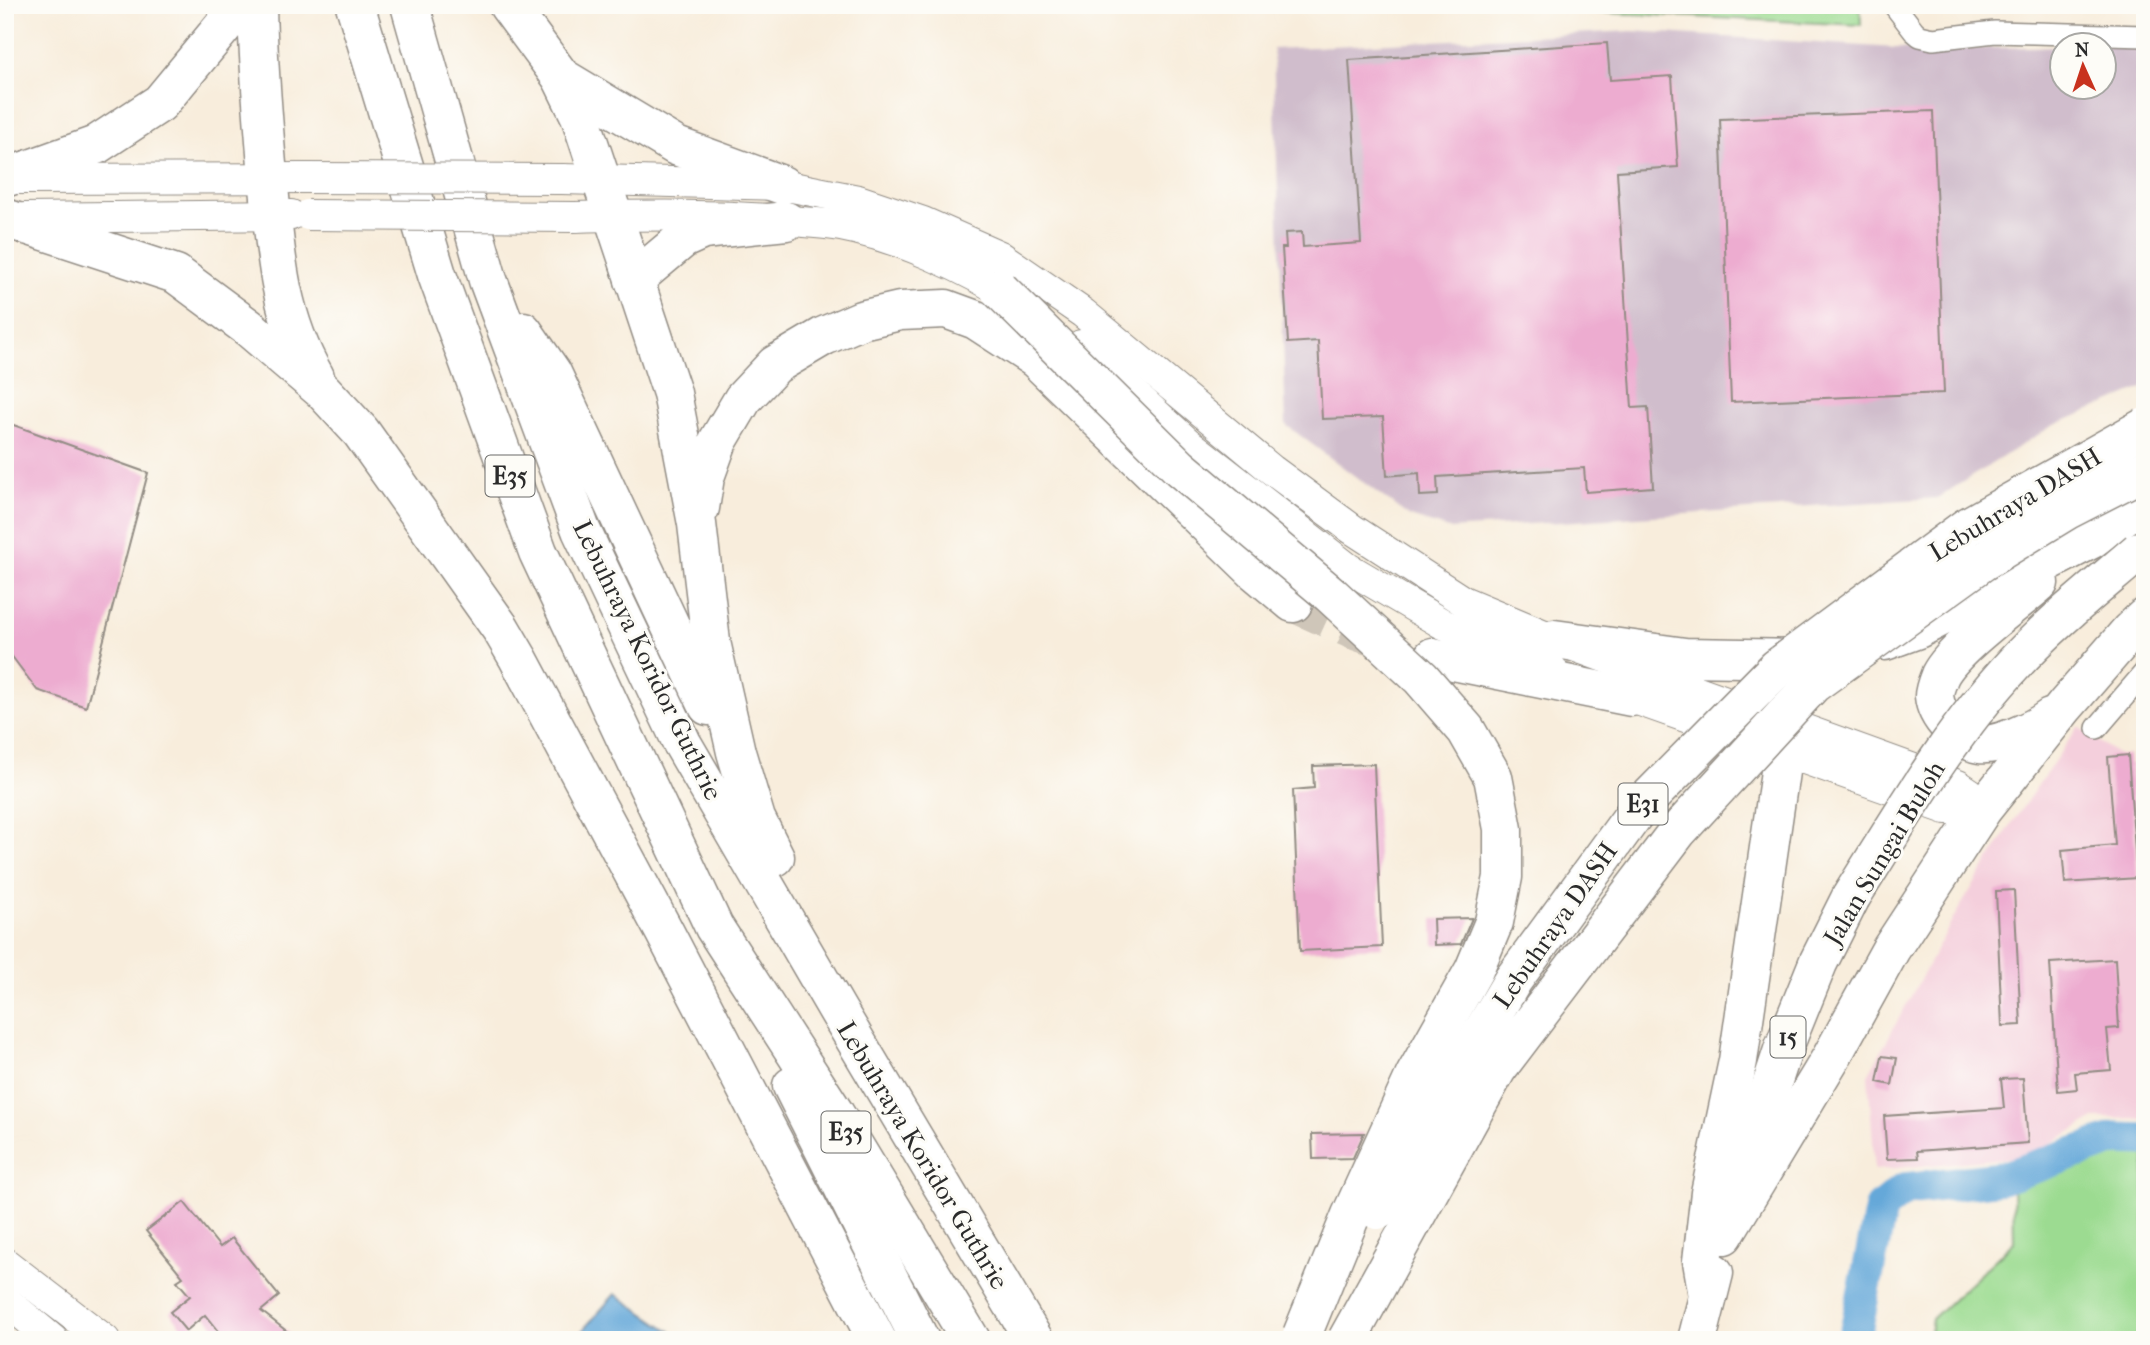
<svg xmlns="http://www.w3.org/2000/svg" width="2150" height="1345" font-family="'IM FELL French Canon',serif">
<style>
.built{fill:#f4cfdc}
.industrial{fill:#d0bdcc}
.green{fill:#9cdb91;stroke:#64835e;stroke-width:2}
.water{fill:#65a8d9;stroke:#486a82;stroke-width:2}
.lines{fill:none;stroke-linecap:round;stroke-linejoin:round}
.river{stroke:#65a8d9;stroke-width:33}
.building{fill:#edacd0}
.highway-tunnel{stroke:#cfc6b9;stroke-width:38;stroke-dasharray:38 19;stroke-linecap:butt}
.street-casing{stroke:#928c84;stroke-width:24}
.secondary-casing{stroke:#928c84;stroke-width:32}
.highway-casing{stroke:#928c84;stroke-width:41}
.street{stroke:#fff;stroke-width:21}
.secondary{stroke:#fff;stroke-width:30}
.highway{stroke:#fff;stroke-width:38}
.secondary-bridge-casing{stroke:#928c84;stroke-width:32;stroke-linecap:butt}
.highway-bridge-casing{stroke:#928c84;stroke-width:41;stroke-linecap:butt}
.secondary-bridge{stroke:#fff;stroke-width:30}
.highway-bridge{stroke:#fff;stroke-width:38}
.labels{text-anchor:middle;stroke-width:6;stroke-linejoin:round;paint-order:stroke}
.shield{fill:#fdfcf7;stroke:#6a6a68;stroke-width:2}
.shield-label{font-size:24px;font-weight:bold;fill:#2b2b2b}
.street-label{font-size:26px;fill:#2b2b2b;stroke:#fdfcf7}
</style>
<rect width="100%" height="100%" fill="#fdfcf7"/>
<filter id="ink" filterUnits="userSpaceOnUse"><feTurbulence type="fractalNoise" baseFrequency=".0143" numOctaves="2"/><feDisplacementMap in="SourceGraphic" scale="14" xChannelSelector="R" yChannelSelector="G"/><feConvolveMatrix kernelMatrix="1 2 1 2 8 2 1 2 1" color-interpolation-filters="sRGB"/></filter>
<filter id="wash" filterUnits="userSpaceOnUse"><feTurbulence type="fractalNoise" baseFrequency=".00686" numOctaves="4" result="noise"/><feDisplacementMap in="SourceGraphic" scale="28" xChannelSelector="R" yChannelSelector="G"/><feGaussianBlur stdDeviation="1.57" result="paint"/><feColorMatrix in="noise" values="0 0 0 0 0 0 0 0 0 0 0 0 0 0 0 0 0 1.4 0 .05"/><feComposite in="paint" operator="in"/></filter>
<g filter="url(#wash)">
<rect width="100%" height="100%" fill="#f8eddc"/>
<path class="built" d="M 2078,727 L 2133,765 L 2145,998 L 2145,1119 L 2095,1118 L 2029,1156 L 1875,1170 L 1868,1075 L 1957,912 L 2014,820 Z"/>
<path class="industrial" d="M 1632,31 L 1927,50 L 2062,46 L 2062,88 L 2104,88 L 2104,46 L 2064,45 L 2145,43 L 2145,387 L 2052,426 L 1937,498 L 1449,529 L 1410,517 L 1286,425 L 1273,49 Z"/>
<g class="green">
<path d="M 1589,5 L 1860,5 L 1861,25 L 1589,12 Z"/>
<path d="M 2145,1149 L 2145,1340 L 1929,1340 L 1932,1319 L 2014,1242 L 2013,1183 L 2122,1150 Z"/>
</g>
<path class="water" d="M 615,1294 L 684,1340 L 574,1340 Z"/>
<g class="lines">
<path class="river" d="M 1854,1340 L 1881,1208 L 1904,1189 L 2002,1178 L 2116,1139 L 2145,1140"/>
</g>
<g id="blocks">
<g class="building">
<path d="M 1607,43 L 1610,80 L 1672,76 L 1678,167 L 1617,171 L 1632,408 L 1648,407 L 1653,487 L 1586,492 L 1584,468 L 1437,477 L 1438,495 L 1420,496 L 1419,473 L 1387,476 L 1383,417 L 1322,419 L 1318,341 L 1288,343 L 1282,248 L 1286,248 L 1285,233 L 1302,232 L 1303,247 L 1361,243 L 1349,60 Z"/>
<path d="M 1933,111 L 1944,393 L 1731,402 L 1720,119 Z"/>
<path d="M 5,422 L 148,473 L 86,707 L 37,690 L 5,647 Z"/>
<path d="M 2128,755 L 2137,878 L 2065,883 L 2062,850 L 2115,845 L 2108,757 Z"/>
<path d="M 1374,764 L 1382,947 L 1300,951 L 1293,790 L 1314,788 L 1313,766 Z"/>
<path d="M 2014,890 L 2021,1025 L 2002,1026 L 1996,891 Z"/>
<path d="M 1472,918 L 1461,944 L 1434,945 L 1433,919 Z"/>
<path d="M 2115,959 L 2119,1028 L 2107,1029 L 2111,1070 L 2075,1073 L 2077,1089 L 2058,1091 L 2050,963 Z"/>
<path d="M 1882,1056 L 1897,1058 L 1892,1085 L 1877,1082 Z"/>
<path d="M 2023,1078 L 2028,1143 L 1917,1151 L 1918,1158 L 1887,1159 L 1884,1116 L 2004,1108 L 2001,1079 Z"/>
<path d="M 1364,1133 L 1353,1158 L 1313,1159 L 1312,1134 Z"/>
<path d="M 184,1202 L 220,1247 L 232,1238 L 279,1296 L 261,1311 L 298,1340 L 225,1340 L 205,1315 L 186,1331 L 170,1312 L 190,1296 L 177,1281 L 183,1277 L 146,1231 Z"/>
</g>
</g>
</g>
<g filter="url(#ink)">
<use href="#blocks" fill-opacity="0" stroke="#928c84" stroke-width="2"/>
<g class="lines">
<path class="highway-tunnel" d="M 1293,603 L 1352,630 L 1378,639"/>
<defs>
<g id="street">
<path d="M 1894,5 L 1914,31 L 1920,36 L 1933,39 L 1995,32 L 2145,36"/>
<path d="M 2097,728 L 2145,672"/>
</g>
<g id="secondary">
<path d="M 20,179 L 304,178"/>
<path d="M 562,179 L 782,185 L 858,200 L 923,222 L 1000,256 L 1083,313 L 1272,470 L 1352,529 L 1463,601 L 1554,639 L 1958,785 L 1970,793 L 1982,810"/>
<path d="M 575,217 C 648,215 721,214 794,221 C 809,223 826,223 841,226 C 896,236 971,270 1017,301"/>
<path d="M 25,218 L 291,215"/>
<path d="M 1081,345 L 1187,442 L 1348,568 L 1443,624 L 1552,669"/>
<path d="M 1612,691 L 1946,809 L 1982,810"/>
<path d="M 5,1263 L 105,1340"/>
<path d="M 5,1300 L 53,1340"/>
</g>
<g id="highway">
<path d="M 257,5 C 258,63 263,119 268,176 C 275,248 278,313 315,377"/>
<path d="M 355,5 L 437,275 L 538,552 L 714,927 L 835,1114 L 971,1340"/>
<path d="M 410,5 L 488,280 L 581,530 L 682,743 L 838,1011 L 1034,1340"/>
<path d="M 508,5 L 561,77 L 580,116 L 672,393 L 697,524 L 711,642 L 736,752 L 756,819 L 775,857"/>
<path d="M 561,77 L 676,146 L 782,185"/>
<path d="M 5,178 L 96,145 L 160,103 L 241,5"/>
<path d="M 5,218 L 176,274 L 249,328 L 323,391 L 361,432 L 501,629 L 518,658 L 664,931 L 877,1340"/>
<path d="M 634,280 L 683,239 L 703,230 L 786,221"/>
<path d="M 523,331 L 552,373 L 708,706"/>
<path d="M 700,508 L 705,477 L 718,441 L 743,399 L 775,365 L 824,336 L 861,320 L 900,311 L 946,309 L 976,320 L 1036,359 L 1256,572 L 1293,603"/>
<path d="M 2039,583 C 2014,605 1954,648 1940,675 C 1938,680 1934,690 1934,696 C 1936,717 1958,740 1980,744 C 1997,747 2036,729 2050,718"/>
<path d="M 1554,639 L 1685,657 L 1802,659 L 1813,657"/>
<path d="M 1885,641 L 1918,629 L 2090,540 L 2145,501"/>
<path d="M 1433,657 L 1631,697"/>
<path d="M 792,1086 L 920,1340"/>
<path d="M 1741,1178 L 1784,1047 L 1818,963 L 1851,897"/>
<path d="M 1724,1235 L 1832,1056 L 1891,949 L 1982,810 L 2065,706 L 2130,631 L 2145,617"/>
<path d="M 1708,1296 L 1702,1261 L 1710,1193 L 1738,1061 L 1783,751"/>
<path d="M 1697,1340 L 1714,1273"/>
</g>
</defs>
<use href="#street" class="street-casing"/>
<use href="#secondary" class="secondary-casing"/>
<use href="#highway" class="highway-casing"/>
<use href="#street" class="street"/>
<use href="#secondary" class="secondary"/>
<use href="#highway" class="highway"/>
<defs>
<g id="secondary-bridge">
<path d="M 304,178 L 562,179"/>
<path d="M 308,215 L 575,217"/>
</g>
<g id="highway-bridge">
<path d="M 999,289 L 1180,468 L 1330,594 L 1421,678 L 1466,730 L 1493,777 L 1503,829 L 1503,877 L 1494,922 L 1474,970 L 1415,1075 L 1351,1215 L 1302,1335"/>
<path d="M 1851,897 C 1901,818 1949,734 2013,665 C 2051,623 2096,588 2139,551"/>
<path d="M 1377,1210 L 1513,980 L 1638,809 L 1777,668 L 1967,527 L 2145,427"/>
<path d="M 1347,1340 L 1497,1069 L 1677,832 L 1813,684 L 1982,562 L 2067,510 L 2145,470"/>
</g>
</defs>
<use href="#secondary-bridge" class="secondary-bridge-casing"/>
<use href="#highway-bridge" class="highway-bridge-casing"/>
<use href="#secondary-bridge" class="secondary-bridge"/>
<use href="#highway-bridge" class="highway-bridge"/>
</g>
</g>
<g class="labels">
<g class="shield">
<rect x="485.5" y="455.5" width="49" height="41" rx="5"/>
<rect x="1618.5" y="783.5" width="49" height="41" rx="5"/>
<rect x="1770.5" y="1016.5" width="35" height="41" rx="5"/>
<rect x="821.5" y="1111.5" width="49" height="41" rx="5"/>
</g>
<g class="shield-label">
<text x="510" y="484">E35</text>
<text x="1643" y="812">E31</text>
<text x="1788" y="1045">15</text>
<text x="846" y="1140">E35</text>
</g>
<g class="street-label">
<text transform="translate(2015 504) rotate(-31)" y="9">Lebuhraya DASH</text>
<text transform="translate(648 660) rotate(64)" y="9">Lebuhraya Koridor Guthrie</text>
<text transform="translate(1884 853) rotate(-59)" y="9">Jalan Sungai Buloh</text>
<text transform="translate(1555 925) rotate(-55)" y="9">Lebuhraya DASH</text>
<text transform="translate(923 1155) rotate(59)" y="9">Lebuhraya Koridor Guthrie</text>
</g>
</g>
<rect width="2150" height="1345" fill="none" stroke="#fdfcf7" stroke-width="28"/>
<g transform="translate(2083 66) rotate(357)"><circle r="33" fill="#fdfcf7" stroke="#a9a8a5" stroke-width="2"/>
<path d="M0-5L12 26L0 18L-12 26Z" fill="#c8321e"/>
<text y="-10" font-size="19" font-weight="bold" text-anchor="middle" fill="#2b2b2b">N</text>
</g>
</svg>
